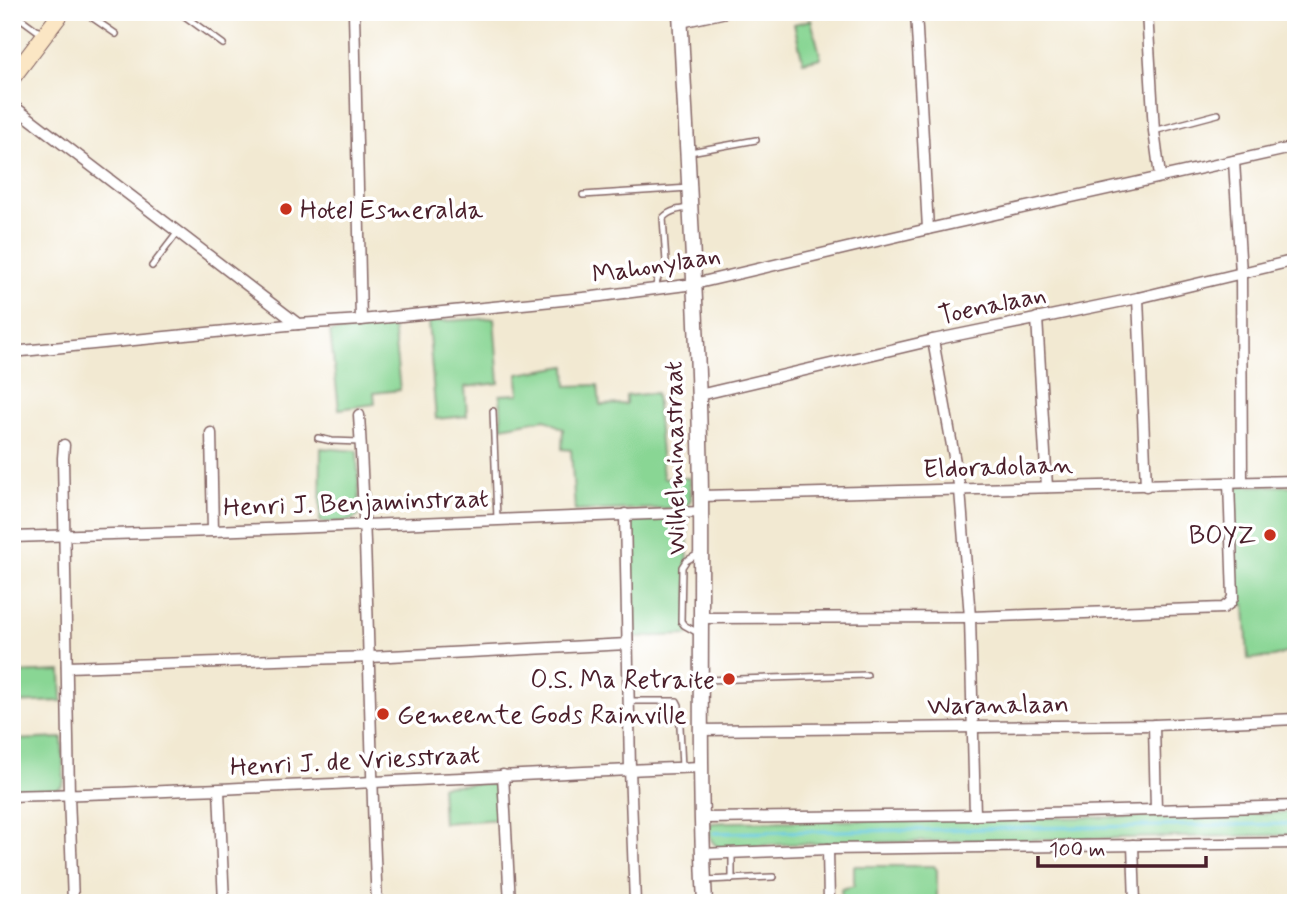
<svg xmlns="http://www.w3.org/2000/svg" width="1308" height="915" font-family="Mynerve,sans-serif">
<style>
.green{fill:#89d694;stroke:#6a7a60;stroke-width:2}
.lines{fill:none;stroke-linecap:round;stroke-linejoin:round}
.stream{stroke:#5fc7db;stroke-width:3.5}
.service-casing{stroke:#856665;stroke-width:8}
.minor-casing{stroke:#856665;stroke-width:13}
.tertiary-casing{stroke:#856665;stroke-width:17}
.secondary-casing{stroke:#856665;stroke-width:18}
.service{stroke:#fff;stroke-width:5}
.minor{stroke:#fff;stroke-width:10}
.tertiary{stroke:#fff;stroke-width:14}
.secondary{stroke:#fbe6c4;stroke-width:16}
.poi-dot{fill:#c8321e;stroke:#fff;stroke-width:2.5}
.labels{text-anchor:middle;stroke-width:7;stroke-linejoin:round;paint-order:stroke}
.poi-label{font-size:26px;fill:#4a1f2b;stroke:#fff;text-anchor:start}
.street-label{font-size:26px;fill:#4a1f2b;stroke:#fff}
</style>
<rect width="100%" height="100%" fill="#fff"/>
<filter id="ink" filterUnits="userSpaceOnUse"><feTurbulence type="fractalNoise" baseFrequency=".0143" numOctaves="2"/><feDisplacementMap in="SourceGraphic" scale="14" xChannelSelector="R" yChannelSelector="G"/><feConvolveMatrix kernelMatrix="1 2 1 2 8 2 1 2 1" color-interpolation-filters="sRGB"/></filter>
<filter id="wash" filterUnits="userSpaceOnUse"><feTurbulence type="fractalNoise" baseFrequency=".00686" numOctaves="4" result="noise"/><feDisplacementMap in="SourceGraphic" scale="28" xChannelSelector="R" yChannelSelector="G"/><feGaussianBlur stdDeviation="1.57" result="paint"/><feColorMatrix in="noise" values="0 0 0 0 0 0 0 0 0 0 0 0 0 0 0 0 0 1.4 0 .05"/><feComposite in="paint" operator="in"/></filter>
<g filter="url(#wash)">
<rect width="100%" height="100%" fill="#f2e9d2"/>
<g class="green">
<path d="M 811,20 L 821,58 L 803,62 L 794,24 Z"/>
<path d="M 494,318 L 499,383 L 465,387 L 467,416 L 436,419 L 428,322 Z"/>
<path d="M 393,326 L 400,390 L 374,393 L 375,404 L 339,409 L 330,332 Z"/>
<path d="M 566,366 L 567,386 L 598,385 L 600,405 L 626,404 L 626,396 L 656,393 L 663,478 L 690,478 L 691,498 L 689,504 L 683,507 L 676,508 L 575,511 L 571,450 L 562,449 L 563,429 L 545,419 L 502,427 L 500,395 L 519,394 L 518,374 Z"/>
<path d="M 321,448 L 357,451 L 360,514 C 351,525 334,522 320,522 Z"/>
<path d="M 1240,486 L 1296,486 L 1296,649 L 1274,657 L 1248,659 L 1245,605 L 1236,604 L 1233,494 L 1235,488 Z"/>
<path d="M 687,518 L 689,635 L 633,637 L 631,519 Z"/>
<path d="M 61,671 L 62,701 L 12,703 L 12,673 Z"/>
<path d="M 62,738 L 64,782 L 61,787 L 57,789 L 12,791 L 12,740 Z"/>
<path d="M 486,783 L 497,786 L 501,791 L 501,819 L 443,823 L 441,786 Z"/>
<path d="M 1296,812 L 1296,835 L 791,844 L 721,848 C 711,844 710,839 709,828 L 712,823 L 730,822 L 1125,817 Z"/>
<path d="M 854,866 L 934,866 L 937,870 L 937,903 L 842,903 L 841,889 L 854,886 Z"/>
</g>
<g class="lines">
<path class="stream" d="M 714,833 L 1296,824"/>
</g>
</g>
<g filter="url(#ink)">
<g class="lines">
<defs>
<g id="service">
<path d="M 12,12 L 42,34"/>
<path d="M 84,12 L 116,34"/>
<path d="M 179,12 L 223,44"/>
<path d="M 1154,131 L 1218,114"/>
<path d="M 690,152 L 756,140"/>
<path d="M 583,195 L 689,188"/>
<path d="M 152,266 L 178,232"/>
<path d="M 656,287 C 656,276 663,272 666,262 L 663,218 C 670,210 680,209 690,208"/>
<path d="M 12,302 L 16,305 L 15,309 L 12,312"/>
<path d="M 493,411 L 497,519"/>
<path d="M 318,438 L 332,441 L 360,442"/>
<path d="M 698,633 L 684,625 L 681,621 L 682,567 L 686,561 L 700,553"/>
<path d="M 704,680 L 867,675"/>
<path d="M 628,701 L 677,701 L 679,705 L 682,768"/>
<path d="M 732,854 L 732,879"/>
<path d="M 707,880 L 773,877"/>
</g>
<g id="minor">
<path d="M 354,12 L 361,320"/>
<path d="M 916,12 L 928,229"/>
<path d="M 1147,12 L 1154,131 L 1160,176"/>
<path d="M 681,22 L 726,12"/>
<path d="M 12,105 L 298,324"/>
<path d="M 1234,161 L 1241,273 L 1242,482"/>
<path d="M 1138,298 L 1146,486"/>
<path d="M 1037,318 L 1047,487"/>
<path d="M 933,340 L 960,490 L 970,617 L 975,815"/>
<path d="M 12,352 L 298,324 L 361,320 L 593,297 L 694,284 L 928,229 L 1296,147"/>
<path d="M 699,395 L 933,340 L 1138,298 L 1296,260"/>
<path d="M 359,415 C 369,577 369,740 377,903"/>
<path d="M 211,433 L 213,531"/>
<path d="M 64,445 L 63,458 L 69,795 L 73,903"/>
<path d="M 701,496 L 1296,481"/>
<path d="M 625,514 L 630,769 L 635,903"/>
<path d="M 12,537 L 213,531 L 701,512"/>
<path d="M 700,618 L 970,617 L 1223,608 L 1230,603 L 1233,597 L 1229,483"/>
<path d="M 67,667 L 370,657 L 627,644"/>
<path d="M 1154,725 L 1156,810"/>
<path d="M 700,730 L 1154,725 L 1296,719"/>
<path d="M 503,775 L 510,903"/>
<path d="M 219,790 L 224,903"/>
<path d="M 12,796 C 242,791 471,776 701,767"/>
<path d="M 702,818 L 975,815 L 1296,806"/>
<path d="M 1133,845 L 1135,903"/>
<path d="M 828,849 L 829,903"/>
<path d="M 702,854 L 828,849 L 1296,843"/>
</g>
<path id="tertiary" d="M 680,12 C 688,173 699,334 701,494 C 702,631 698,767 705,903"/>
<path id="secondary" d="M 12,78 L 62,12"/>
</defs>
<use href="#service" class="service-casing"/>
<use href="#minor" class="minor-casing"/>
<use href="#tertiary" class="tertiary-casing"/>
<use href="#secondary" class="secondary-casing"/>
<use href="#service" class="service"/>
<use href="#minor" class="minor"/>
<use href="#tertiary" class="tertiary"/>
<use href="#secondary" class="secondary"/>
</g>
</g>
<g class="poi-dot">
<circle cx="286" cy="209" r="7"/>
<circle cx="1270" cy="535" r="7"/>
<circle cx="729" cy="679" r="7"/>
<circle cx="383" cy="714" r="7"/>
</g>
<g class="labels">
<g class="poi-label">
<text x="300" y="218">Hotel Esmeralda</text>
<text x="1256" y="544" text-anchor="end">BOYZ</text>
<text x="715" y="688" text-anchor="end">O.S. Ma Retraite</text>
<text x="397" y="723">Gemeente Gods Rainville</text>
</g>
<g class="street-label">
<text transform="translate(656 264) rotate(-9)" y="9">Mahonylaan</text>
<text transform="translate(992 304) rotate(-12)" y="9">Toenalaan</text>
<text transform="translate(674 458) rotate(-91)" y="9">Wilhelminastraat</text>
<text transform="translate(998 466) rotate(-2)" y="9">Eldoradolaan</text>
<text transform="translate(356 502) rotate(-2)" y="9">Henri J. Benjaminstraat</text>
<text transform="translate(998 704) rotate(-1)" y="9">Waranalaan</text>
<text transform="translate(355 760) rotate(-3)" y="9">Henri J. de Vriesstraat</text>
</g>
</g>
<rect width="1308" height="915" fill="none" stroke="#fff" stroke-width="42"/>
<path d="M1038 856v10h168v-10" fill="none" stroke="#4a1f2b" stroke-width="3.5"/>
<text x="1049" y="856" font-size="21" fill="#4a1f2b" stroke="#ffffff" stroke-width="5" paint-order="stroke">100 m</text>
</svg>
